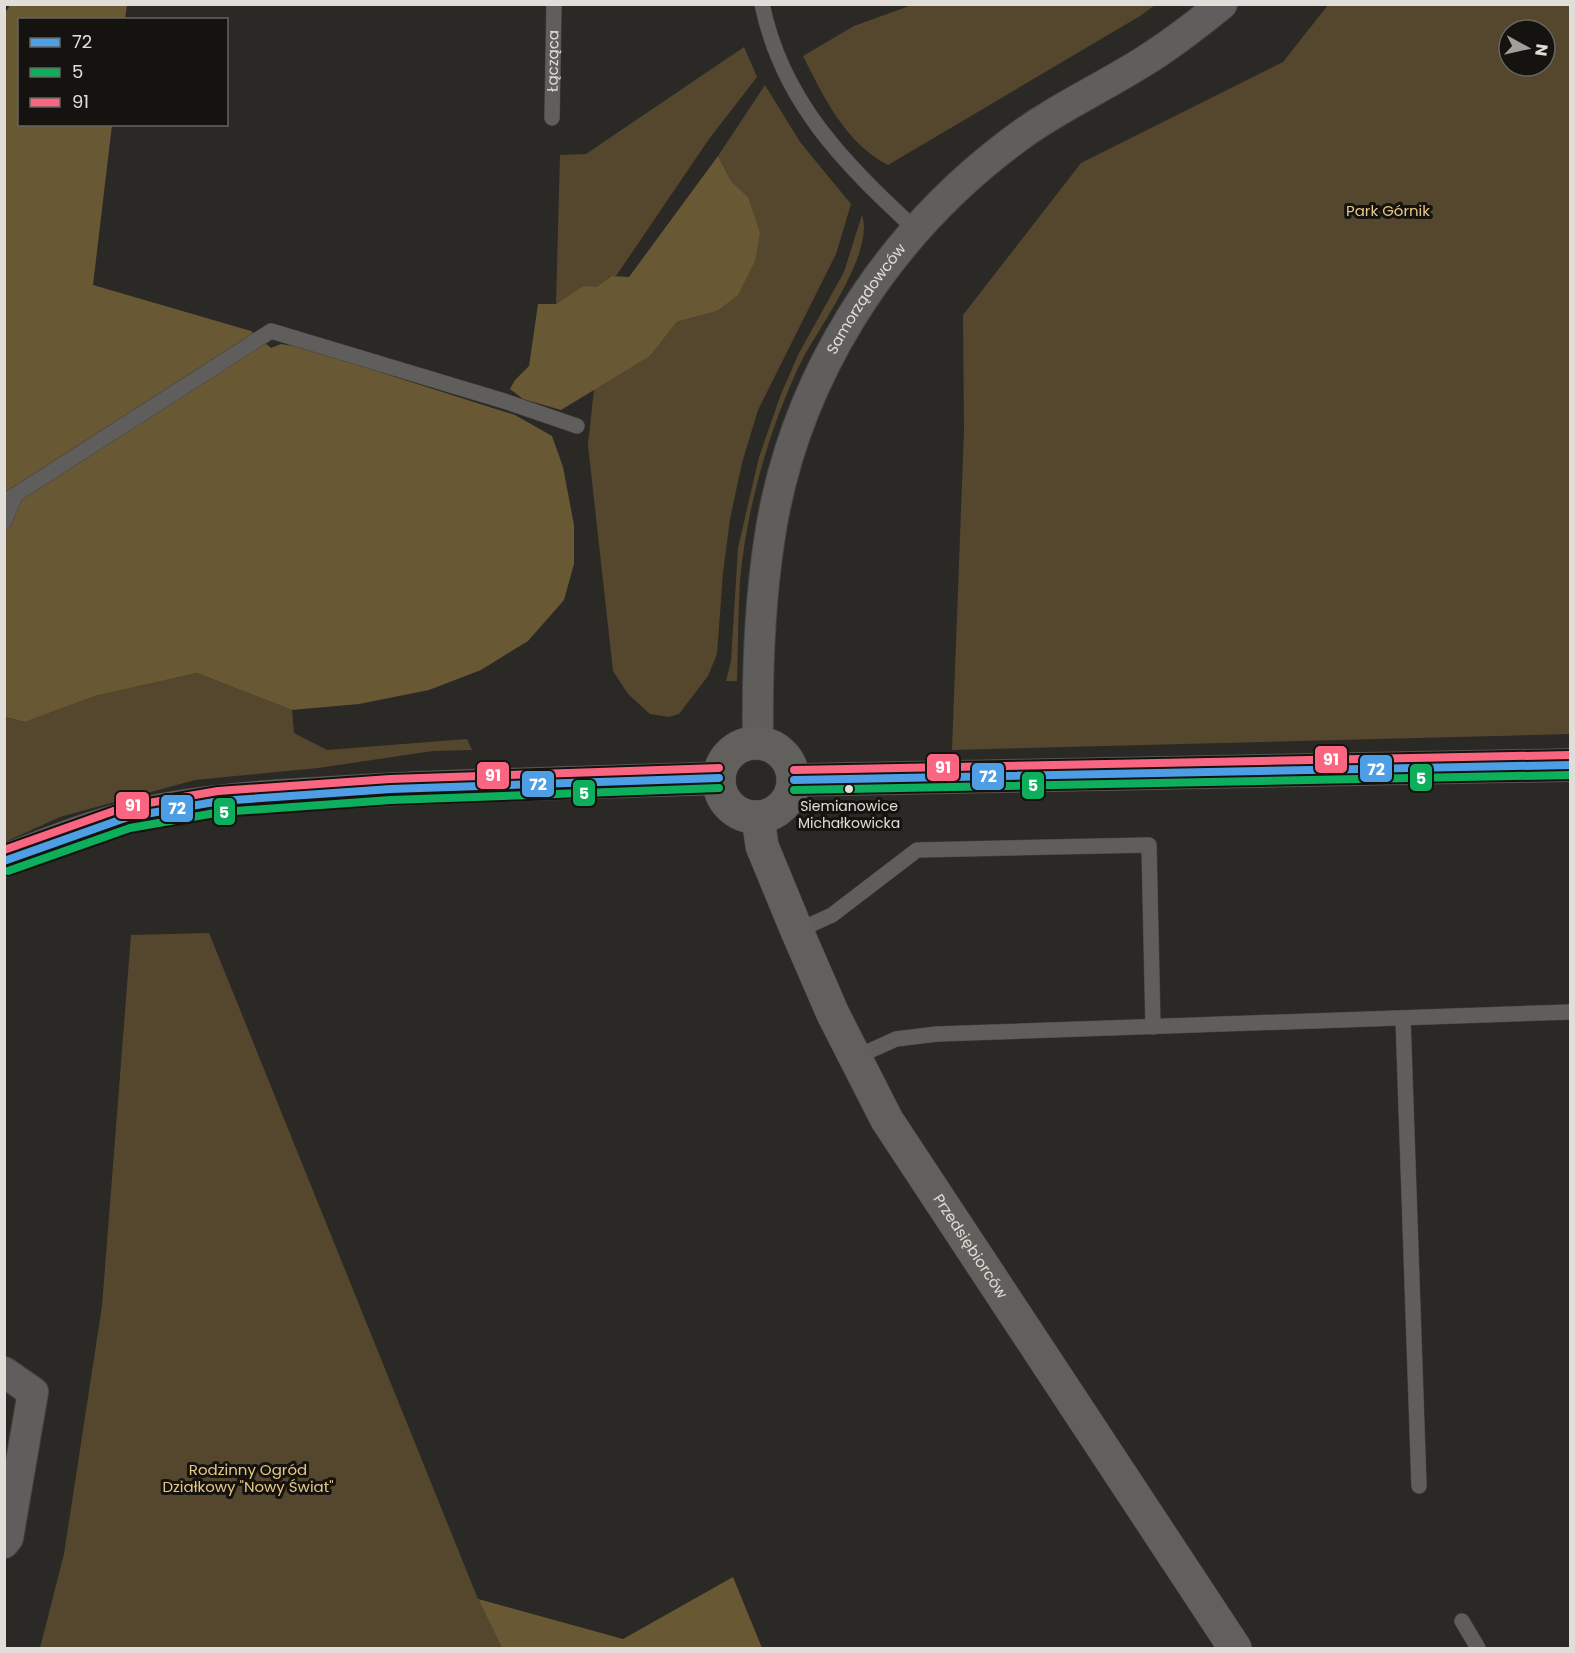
<svg xmlns="http://www.w3.org/2000/svg" width="1575" height="1653" font-family="Poppins,sans-serif">
<style>
.green{fill:#54472d;fill-rule:evenodd}
.forest{fill:#685833}
.lines{fill:none;stroke-linecap:round;stroke-linejoin:round}
.lane-casing{stroke:#474643;stroke-width:16}
.street-casing{stroke:#474643;stroke-width:32}
.secondary-casing{stroke:#474643;stroke-width:34}
.lane{stroke:#5f5e5c;stroke-width:15}
.street{stroke:#5f5e5c;stroke-width:30}
.secondary{stroke:#61605d;stroke-width:33}
.bus-1-casing{stroke:#15130f;stroke-width:12}
.bus-2-casing{stroke:#15130f;stroke-width:12}
.bus-3-casing{stroke:#15130f;stroke-width:12}
.bus-1{stroke:#4d9ee5;stroke-width:8}
.bus-2{stroke:#0daf5c;stroke-width:8}
.bus-3{stroke:#fa6682;stroke-width:8}
.bus-dot{fill:#e1ded9;stroke:#15130f;stroke-width:2}
.labels{text-anchor:middle;stroke-width:6;stroke-linejoin:round;paint-order:stroke}
.bus-label{font-size:14px;fill:#e1ded9;stroke:#15130f}
.street-label{font-size:15px;fill:#e1ded9;stroke:#15130f}
.park-label{font-size:15px;fill:#e8c884;stroke:#15130f}
.line-badge{stroke:#15130f;stroke-width:2}
.badge-label{font-size:16px;text-anchor:middle;font-weight:bold;fill:#fff}
</style>
<rect width="100%" height="100%" fill="#2b2925"/>
<g class="green">
<path d="M 912,5 L 912,4 L 1155,5 L 1140,16 L 888,165 C 846,144 823,96 803,56 L 854,26 Z"/>
<path d="M 1328,5 L 1570,5 L 1570,734 L 952,750 L 964,430 L 963,315 L 1081,163 L 1283,62 ZM 1509,30 L 1545,30 L 1545,66 L 1509,66 Z"/>
<path d="M 744,47 L 757,77 L 709,139 L 616,276 L 610,276 L 597,288 L 583,286 L 556,304 L 560,155 L 586,154 Z"/>
<path d="M 765,85 L 800,142 L 851,204 L 836,254 L 758,410 L 742,463 L 730,519 L 723,573 L 717,654 L 708,676 L 679,714 L 669,717 L 650,714 L 628,694 L 613,671 L 588,445 L 594,389 L 650,356 L 677,322 L 717,311 L 748,197 L 731,181 L 718,156 Z"/>
<path d="M 862,215 C 875,254 817,329 799,366 C 768,433 747,507 740,580 C 738,614 738,647 737,681 L 726,681 L 731,661 L 738,548 L 759,457 L 781,394 L 799,353 L 844,272 Z"/>
<path d="M 197,673 L 292,710 L 294,733 L 327,750 L 467,739 L 472,750 L 433,751 L 318,768 L 195,780 L 60,817 L 5,842 L 4,717 L 25,722 L 95,696 Z"/>
<path d="M 209,933 L 478,1599 L 502,1648 L 40,1648 L 64,1554 L 102,1306 L 131,935 Z"/>
</g>
<g class="forest">
<path d="M 10,5 L 127,5 L 125,19 L 20,20 L 20,124 L 112,125 L 93,285 L 251,331 L 271,348 L 281,344 L 301,347 L 515,415 L 552,436 L 563,467 L 574,525 L 574,564 L 564,600 L 528,641 L 481,670 L 429,690 L 359,704 L 292,710 L 197,673 L 95,696 L 25,722 L 5,717 L 5,13 Z"/>
<path d="M 718,156 L 731,181 L 748,197 L 760,233 L 755,261 L 738,295 L 717,311 L 677,322 L 650,356 L 561,410 L 523,399 L 510,389 L 515,380 L 529,366 L 538,304 L 556,304 L 583,286 L 597,287 L 611,276 L 629,277 Z"/>
<path d="M 733,1577 L 762,1648 L 502,1648 L 478,1599 L 623,1639 Z"/>
</g>
<g class="lines">
<defs>
<g id="lane">
<path d="M 762,4 C 782,102 845,164 915,229"/>
<path id="s1" d="M 552,118 L 554,4"/>
<path d="M 4,502 L 271,331 L 504,401 L 577,426"/>
<path d="M 4,522 L 14,498"/>
<path d="M 797,931 L 832,915 L 917,850 L 1149,845 L 1153,1027"/>
<path d="M 1403,1018 L 1419,1486"/>
<path d="M 854,1058 L 896,1039 L 937,1034 L 1570,1012"/>
<path d="M 1462,1621 L 1478,1648"/>
</g>
<g id="street">
<path id="s2" d="M 758,743 C 757,676 759,609 769,542 C 792,382 883,239 1010,143 C 1050,112 1096,91 1138,65 C 1168,47 1195,26 1222,4"/>
<path d="M 4,1372 L 33,1392 L 8,1538 L 4,1543"/>
</g>
<g id="secondary">
<circle cx="756" cy="780" r="37"/>
<path d="M 794,780 L 1570,765"/>
<path id="s3" d="M 758,817 L 762,846 L 797,931 L 833,1014 L 887,1120 L 1235,1648"/>
<path d="M 4,861 C 51,843 97,824 146,813 C 211,799 278,796 344,792 C 469,784 594,783 719,778"/>
</g>
</defs>
<use href="#lane" class="lane-casing"/>
<use href="#street" class="street-casing"/>
<use href="#secondary" class="secondary-casing"/>
<use href="#lane" class="lane"/>
<use href="#street" class="street"/>
<use href="#secondary" class="secondary"/>
<defs>
<g id="bus-1">
<path d="M 794,780 L 1570,765"/>
<path d="M 4,861 L 128,817 L 220,801 L 391,789 L 719,778"/>
</g>
<g id="bus-2">
<path d="M 794,790 L 1570,775"/>
<path d="M 8,871 L 130,828 L 221,812 L 391,800 L 719,788"/>
</g>
<g id="bus-3">
<path d="M 794,770 L 1570,755"/>
<path d="M 4,850 L 125,807 L 218,791 L 390,779 L 719,768"/>
</g>
</defs>
<use href="#bus-1" class="bus-1-casing"/>
<use href="#bus-2" class="bus-2-casing"/>
<use href="#bus-3" class="bus-3-casing"/>
<use href="#bus-1" class="bus-1"/>
<use href="#bus-2" class="bus-2"/>
<use href="#bus-3" class="bus-3"/>
</g>
<circle class="bus-dot" cx="849" cy="789" r="5"/>
<g class="labels">
<g class="bus-label">
<text x="849" y="811">Siemianowice<tspan x="849" dy="17">Michałkowicka</tspan></text>
</g>
<g class="street-label">
<text dy="5" stroke="none"><textPath href="#s1" startOffset="57">Łącząca</textPath></text>
<text dy="5" stroke="none"><textPath href="#s2" startOffset="466">Samorządowców</textPath></text>
<text dy="5" stroke="none"><textPath href="#s3" startOffset="482">Przedsiębiorców</textPath></text>
</g>
<g class="park-label">
<text x="1388" y="216">Park Górnik</text>
<text x="248" y="1475">Rodzinny Ogród<tspan x="248" dy="17">Działkowy "Nowy Świat"</tspan></text>
</g>
</g>
<g class="line-badge">
<rect x="1314" y="745" width="34" height="29" rx="6" fill="#fa6682"/>
<rect x="926" y="753" width="34" height="29" rx="6" fill="#fa6682"/>
<rect x="1359" y="754" width="34" height="29" rx="6" fill="#4d9ee5"/>
<rect x="476" y="761" width="34" height="29" rx="6" fill="#fa6682"/>
<rect x="971" y="762" width="34" height="29" rx="6" fill="#4d9ee5"/>
<rect x="1409" y="763" width="24" height="29" rx="6" fill="#0daf5c"/>
<rect x="521" y="770" width="34" height="28" rx="6" fill="#4d9ee5"/>
<rect x="1021" y="771" width="24" height="29" rx="6" fill="#0daf5c"/>
<rect x="572" y="779" width="24" height="28" rx="6" fill="#0daf5c"/>
<rect x="115" y="791" width="35" height="29" rx="6" fill="#fa6682"/>
<rect x="160" y="794" width="34" height="29" rx="6" fill="#4d9ee5"/>
<rect x="213" y="797" width="23" height="29" rx="6" fill="#0daf5c"/>
</g>
<g class="badge-label">
<text x="1331" y="765">91</text>
<text x="943" y="773">91</text>
<text x="1376" y="775">72</text>
<text x="493" y="781">91</text>
<text x="988" y="782">72</text>
<text x="1421" y="784">5</text>
<text x="538" y="790">72</text>
<text x="1033" y="791">5</text>
<text x="584" y="799">5</text>
<text x="133" y="811">91</text>
<text x="177" y="814">72</text>
<text x="224" y="818">5</text>
</g>
<rect width="1575" height="1653" fill="none" stroke="#e1ded9" stroke-width="12"/>
<rect x="18" y="18" width="210" height="108" fill="#15130f" stroke="#676460" stroke-width="1.5"/>
<rect x="30" y="38" width="30" height="9" fill="#4d9ee5" stroke="#676460" stroke-width="1.5"/>
<text x="72" y="48" font-size="18" fill="#e1ded9">72</text>
<rect x="30" y="68" width="30" height="9" fill="#0daf5c" stroke="#676460" stroke-width="1.5"/>
<text x="72" y="78" font-size="18" fill="#e1ded9">5</text>
<rect x="30" y="98" width="30" height="9" fill="#fa6682" stroke="#676460" stroke-width="1.5"/>
<text x="72" y="108" font-size="18" fill="#e1ded9">91</text>
<g transform="translate(1527 48) rotate(98)"><circle r="28" fill="#15130f" stroke="#676460" stroke-width="1.5"/>
<path d="M0-4.5L10 22L0 15L-10 22Z" fill="#a19f9a"/>
<text y="-9" font-size="16" font-weight="bold" text-anchor="middle" fill="#e1ded9">N</text>
</g>
</svg>
